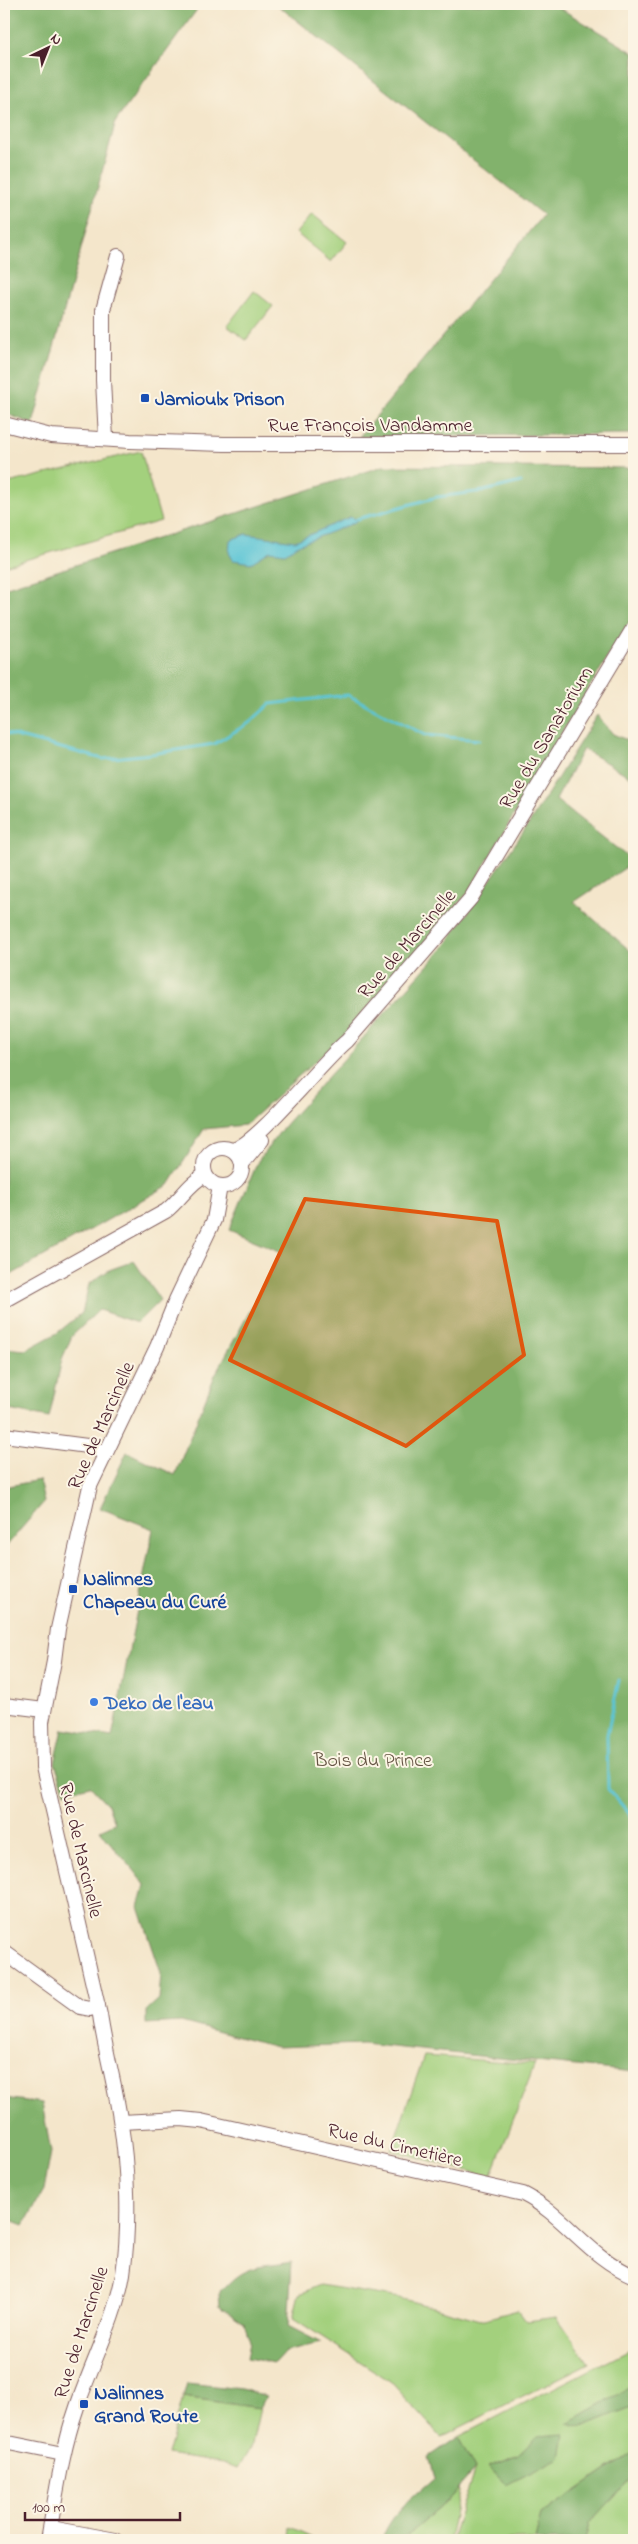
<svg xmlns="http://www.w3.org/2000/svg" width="638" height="2544" font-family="'Indie Flower',sans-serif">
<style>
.green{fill:#a3d07d;stroke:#767854;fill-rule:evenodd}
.forest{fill:#82b26c;stroke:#66684c}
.water{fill:#5bc5d5;stroke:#527280}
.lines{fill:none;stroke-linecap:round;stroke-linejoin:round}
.stream{stroke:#5bc5d5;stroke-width:3}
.minor-casing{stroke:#866563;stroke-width:16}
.minor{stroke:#fff;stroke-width:14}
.marked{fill:#e0560e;fill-opacity:0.2;stroke:#e0560e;stroke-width:4;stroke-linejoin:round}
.transit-dot{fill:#1a4fb4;stroke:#fcf5e5;stroke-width:2}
.shop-dot{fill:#3f7fe0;stroke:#fcf5e5;stroke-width:2}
.labels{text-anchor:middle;stroke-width:4;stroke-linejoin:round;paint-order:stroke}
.transit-label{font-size:20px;font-weight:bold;fill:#164399;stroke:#fcf5e5;text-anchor:start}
.street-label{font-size:20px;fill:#4a1f2b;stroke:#fcf5e5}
.shop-label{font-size:20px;font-weight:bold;fill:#366cbe;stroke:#fcf5e5;text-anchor:start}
.park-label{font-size:20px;fill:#655444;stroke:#fcf5e5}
</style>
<rect width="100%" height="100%" fill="#fcf5e5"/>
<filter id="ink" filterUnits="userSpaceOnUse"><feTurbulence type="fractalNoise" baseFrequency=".02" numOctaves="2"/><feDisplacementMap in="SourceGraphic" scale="10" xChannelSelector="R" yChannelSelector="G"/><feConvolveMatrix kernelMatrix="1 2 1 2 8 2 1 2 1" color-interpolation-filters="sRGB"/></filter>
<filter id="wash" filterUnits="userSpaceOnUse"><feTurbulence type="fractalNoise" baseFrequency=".0096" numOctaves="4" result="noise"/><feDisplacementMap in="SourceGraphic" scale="20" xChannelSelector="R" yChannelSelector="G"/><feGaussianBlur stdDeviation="1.12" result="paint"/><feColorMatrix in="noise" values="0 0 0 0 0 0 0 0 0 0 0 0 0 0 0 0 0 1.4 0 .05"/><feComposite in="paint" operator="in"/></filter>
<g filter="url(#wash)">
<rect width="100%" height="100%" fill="#f4e6cb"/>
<g class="green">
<path d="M 312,214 L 347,242 L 331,262 L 296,233 Z"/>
<path d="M 254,291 L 273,306 L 246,340 L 227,326 Z"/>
<path d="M 141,451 L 161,521 L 4,566 L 4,484 Z"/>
<path d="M 424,2056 L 535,2064 L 491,2177 L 391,2150 Z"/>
<path d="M 320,2285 L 399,2298 L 481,2320 L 518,2310 L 526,2321 L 557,2317 L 589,2363 L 441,2437 L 390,2381 L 293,2318 L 299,2294 Z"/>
<path d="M 634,2347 L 634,2385 L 569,2423 L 582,2426 L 634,2406 L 634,2452 L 541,2515 L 535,2540 L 451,2540 L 475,2469 L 458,2437 ZM 517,2456 L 506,2485 L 489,2467 Z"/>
<path d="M 183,2397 L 260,2408 L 252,2444 L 238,2468 L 223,2463 L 167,2455 Z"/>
<path d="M 634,2476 L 634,2540 L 585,2540 L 589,2524 Z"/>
<path d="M 460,2486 L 449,2540 L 402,2540 L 451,2497 Z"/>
<path d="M 290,2527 L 319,2540 L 289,2540 Z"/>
</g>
<g class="forest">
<path d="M 4,4 L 201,4 L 116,121 L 33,424 L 4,413 Z"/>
<path d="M 276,4 L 553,4 L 634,53 L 634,434 L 359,437 L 543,215 Z"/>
<path d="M 383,466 L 634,468 L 634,614 L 561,734 L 469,892 L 344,1035 L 245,1125 L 204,1129 L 169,1185 L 4,1279 L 4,588 Z"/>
<path d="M 597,715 L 613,734 L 634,743 L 634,779 L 583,749 L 556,800 L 634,862 L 574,902 L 634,954 L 634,2072 L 363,2044 L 276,2047 L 181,2022 L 146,2024 L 146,2011 L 159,1999 L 161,1973 L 139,1907 L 145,1885 C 132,1865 114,1850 100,1830 L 115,1823 L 108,1805 L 90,1786 L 65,1792 L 55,1763 L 63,1729 L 112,1737 L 153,1529 L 100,1508 L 127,1452 L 175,1475 L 215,1375 L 282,1252 L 229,1230 L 258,1161 L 284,1126 L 445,946 L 530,822 Z"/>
<path d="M 134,1261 L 160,1300 L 137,1323 L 99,1310 L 72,1336 L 62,1359 L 49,1418 L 4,1409 L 4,1348 L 26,1350 L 57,1333 L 82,1313 L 89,1284 L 109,1270 Z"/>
<path d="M 39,1480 L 44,1502 L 4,1549 L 4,1487 Z"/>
<path d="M 4,2098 L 42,2103 L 51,2152 L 44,2190 L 24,2225 L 4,2217 Z"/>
<path d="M 292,2262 L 288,2326 L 321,2343 L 285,2351 L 274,2363 L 247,2358 L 250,2341 L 244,2323 L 220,2306 L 219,2294 C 243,2264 256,2268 292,2262 Z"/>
<path d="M 187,2383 L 241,2389 L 266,2396 L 260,2408 L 183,2397 Z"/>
<path d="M 634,2385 L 634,2406 L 582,2427 L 568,2423 Z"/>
<path d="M 564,2435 L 560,2458 L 506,2485 L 489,2467 L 517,2456 L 537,2437 Z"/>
<path d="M 458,2437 L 475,2469 L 451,2497 L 402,2540 L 382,2540 C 389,2515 415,2494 435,2477 L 429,2457 Z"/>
<path d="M 634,2452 L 634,2476 L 589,2524 L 585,2540 L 535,2540 L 541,2515 Z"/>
</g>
<path class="water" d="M 350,517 L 357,519 L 354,523 L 298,545 L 285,553 L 270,551 L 251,563 L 233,560 L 229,553 L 230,540 L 246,534 L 295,541 Z"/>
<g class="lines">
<g class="stream">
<path d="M 357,519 L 437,497 L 484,491 L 521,482"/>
<path d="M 4,733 L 103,759 L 151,754 L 214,744 L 249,723 L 270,704 L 348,695 L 425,735 L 480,740"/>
<path d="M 619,1680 L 607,1735 L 608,1789 L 634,1819"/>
</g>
</g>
</g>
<g filter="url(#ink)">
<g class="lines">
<defs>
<g id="minor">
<path d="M 4,424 L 51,436 L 130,441 L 224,444 L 634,444"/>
<path d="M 106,439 L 103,380 L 103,310 L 118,256"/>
<circle cx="223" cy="1167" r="19"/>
<path d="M 232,1150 C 256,1146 322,1061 347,1041 L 471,898 L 634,627"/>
<path d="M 242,1164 L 262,1140"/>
<path d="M 4,1301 L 166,1211 C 180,1200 189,1183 205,1175"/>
<path d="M 4,1435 L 87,1446 L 106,1453"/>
<path d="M 4,1705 L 44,1710"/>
<path d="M 4,1952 L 80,2007 L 90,2009 L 98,2006"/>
<path d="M 121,2122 L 181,2119 L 201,2121 L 523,2194 C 565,2215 588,2257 634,2276"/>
<path d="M 4,2442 L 63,2454"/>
<path d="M 51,2528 L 116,2540"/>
<path d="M 48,2540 C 56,2495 62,2450 77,2407 C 91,2365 116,2317 123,2274 C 130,2226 128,2166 120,2119 C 115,2084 105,2050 100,2015 L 43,1767 L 42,1722 L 54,1661 L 58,1629 L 90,1486 L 157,1347 L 176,1300 L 214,1220 L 220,1186"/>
</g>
</defs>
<use href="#minor" class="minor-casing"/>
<use href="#minor" class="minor"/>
</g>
</g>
<path class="marked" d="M 305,1199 L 497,1221 L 524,1355 L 406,1446 L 230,1360 Z"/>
<g class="transit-dot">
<rect x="140" y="393" width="10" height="10" rx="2.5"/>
<rect x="68" y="1584" width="10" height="10" rx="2.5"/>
<rect x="79" y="2399" width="10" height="10" rx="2.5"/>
</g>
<circle class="shop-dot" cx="94" cy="1702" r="5"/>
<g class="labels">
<g class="transit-label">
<text x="155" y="405">Jamioulx Prison</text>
<text x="83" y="1585">Nalinnes<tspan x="83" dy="23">Chapeau du Curé</tspan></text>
<text x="94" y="2399">Nalinnes<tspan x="94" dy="23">Grand Route</tspan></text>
</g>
<g class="street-label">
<text x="370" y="431">Rue François Vandamme</text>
<text transform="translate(545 737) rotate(-59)" y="7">Rue du Sanatorium</text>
<text transform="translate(406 943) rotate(-49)" y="7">Rue de Marcinelle</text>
<text transform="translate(100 1425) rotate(-66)" y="7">Rue de Marcinelle</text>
<text transform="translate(82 1850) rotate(77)" y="7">Rue de Marcinelle</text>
<text transform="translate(395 2144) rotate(13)" y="7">Rue du Cimetière</text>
<text transform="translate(80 2332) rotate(-72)" y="7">Rue de Marcinelle</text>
</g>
<g class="shop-label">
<text x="104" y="1709">Deko de l'eau</text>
</g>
<g class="park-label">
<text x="373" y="1766">Bois du Prince</text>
</g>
</g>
<rect width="638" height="2544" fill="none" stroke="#fcf5e5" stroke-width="20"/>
<g transform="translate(48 48) rotate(43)" stroke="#fcf5e5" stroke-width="4" paint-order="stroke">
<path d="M0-4L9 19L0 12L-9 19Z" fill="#4a1f2b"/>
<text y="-8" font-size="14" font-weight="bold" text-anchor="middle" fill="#4a1f2b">N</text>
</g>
<path d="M25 2512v8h155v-8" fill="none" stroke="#4a1f2b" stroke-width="2.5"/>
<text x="32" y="2512" font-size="15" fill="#4a1f2b" stroke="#fcf5e5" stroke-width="4" paint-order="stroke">100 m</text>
</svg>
